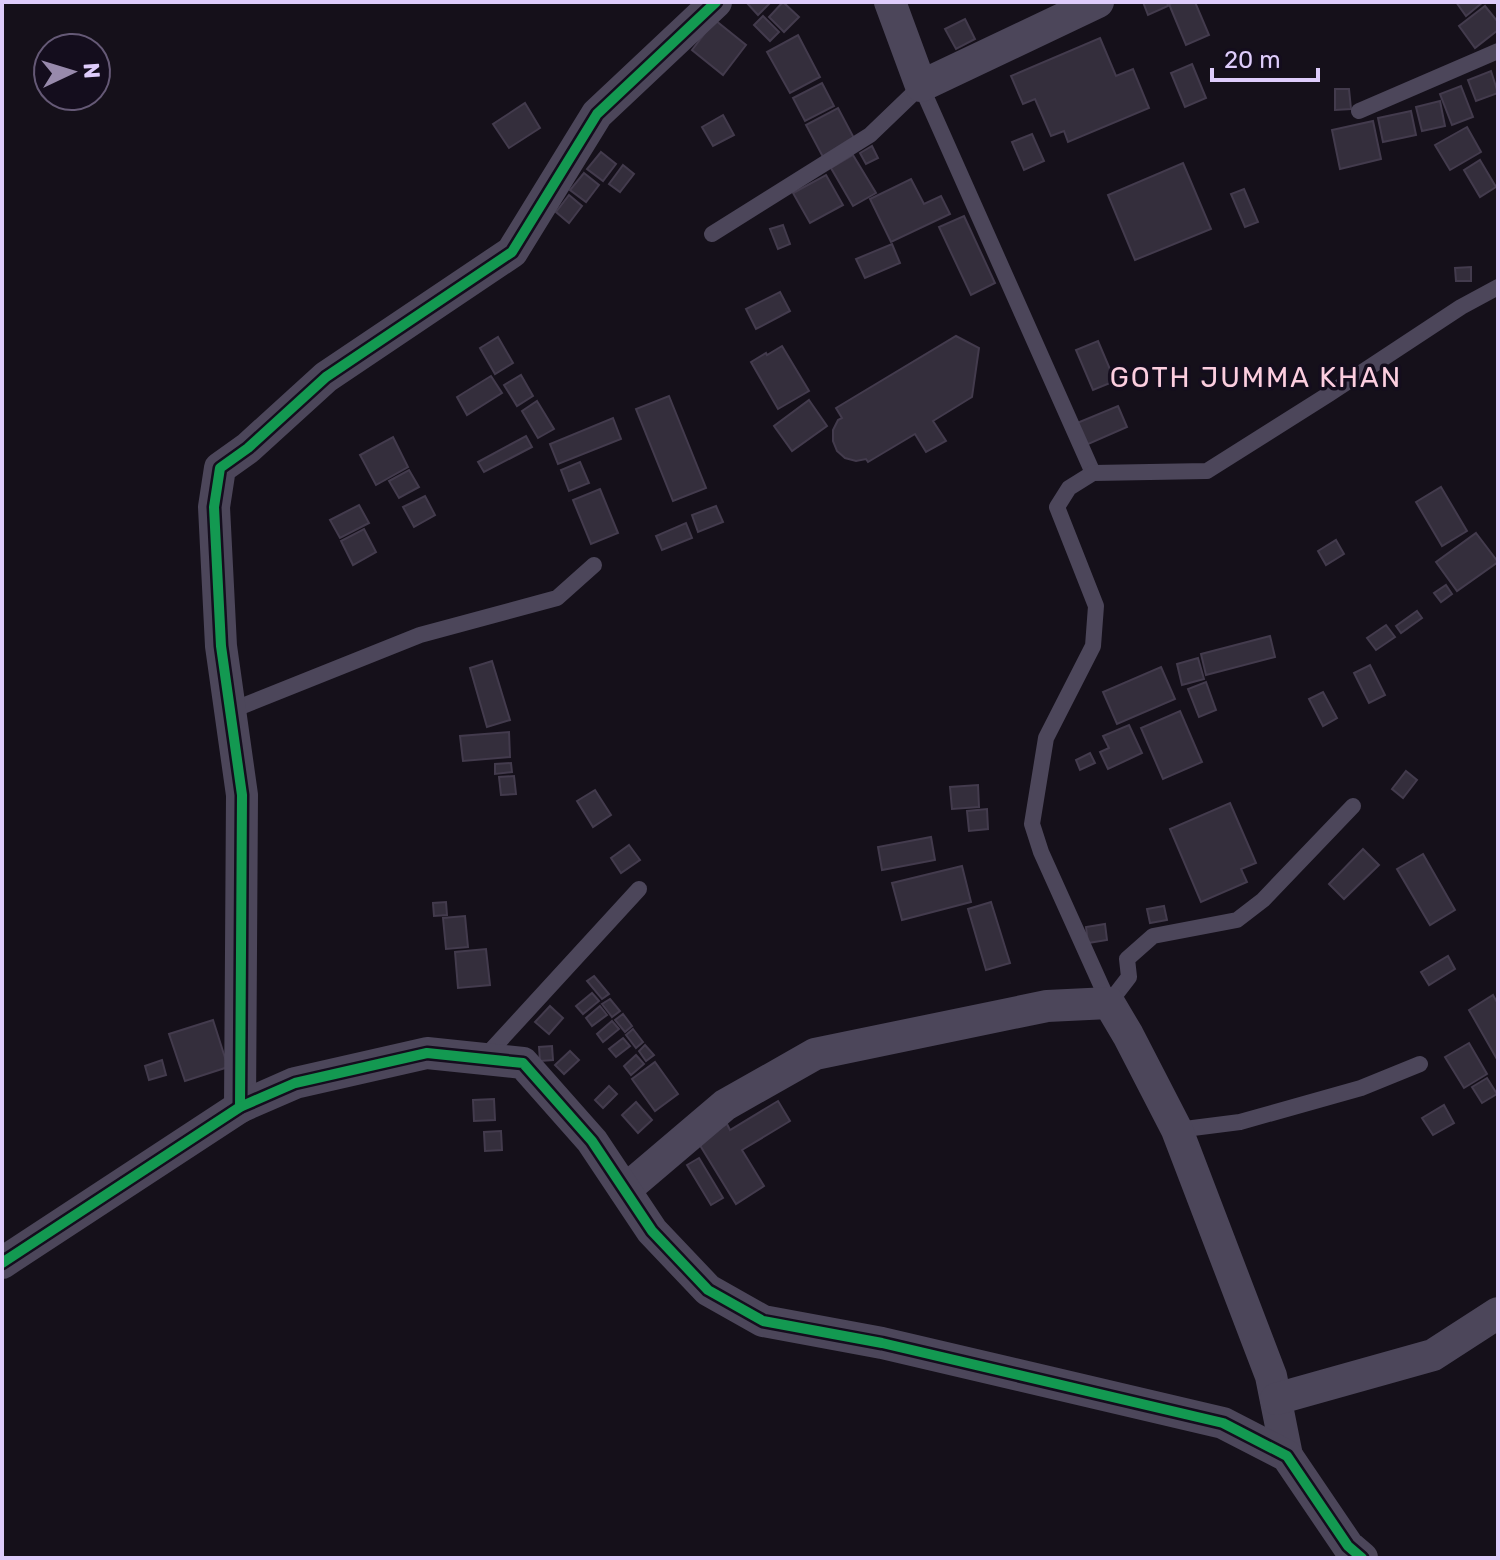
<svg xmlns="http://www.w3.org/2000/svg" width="1500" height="1560" font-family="Rubik,sans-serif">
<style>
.building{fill:#342e3c;stroke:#433b4d;stroke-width:2}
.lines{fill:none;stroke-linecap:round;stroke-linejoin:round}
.service{stroke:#4c465a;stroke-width:16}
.minor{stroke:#4c465a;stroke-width:32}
.cycleway-casing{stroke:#140d1d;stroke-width:15}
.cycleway{stroke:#139951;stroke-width:10}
.labels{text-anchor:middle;stroke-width:7;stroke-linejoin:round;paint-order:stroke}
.quarter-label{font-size:28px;letter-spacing:2px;fill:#fccedf;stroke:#140d1d}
</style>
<rect width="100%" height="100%" fill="#15101a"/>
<g class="building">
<path d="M 746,2 L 771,2 L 758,15 Z"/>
<path d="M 783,2 L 799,17 L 784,32 L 769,17 Z"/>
<path d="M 1143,2 L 1167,2 L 1168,6 L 1148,15 Z"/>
<path d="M 1175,2 L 1195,2 L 1209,35 L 1186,45 L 1169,4 Z"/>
<path d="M 1456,2 L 1483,2 L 1466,16 Z"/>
<path d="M 1485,6 L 1498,22 L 1498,30 L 1475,48 L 1459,26 Z"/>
<path d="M 763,16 L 779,32 L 770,41 L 754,25 Z"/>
<path d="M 965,19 L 975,39 L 956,49 L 945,29 Z"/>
<path d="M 715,20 L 746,45 L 723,75 L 692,50 Z"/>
<path d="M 798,35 L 820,77 L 790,93 L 767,52 Z"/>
<path d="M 1100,38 L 1116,76 L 1133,69 L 1149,108 L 1068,142 L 1064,131 L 1051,136 L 1035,99 L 1023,104 L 1011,76 Z"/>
<path d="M 1192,64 L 1206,98 L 1185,107 L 1171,73 Z"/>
<path d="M 1491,71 L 1498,93 L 1476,101 L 1468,80 Z"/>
<path d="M 822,83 L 834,106 L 805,121 L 793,98 Z"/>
<path d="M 1461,86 L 1473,117 L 1452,125 L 1440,94 Z"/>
<path d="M 1335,89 L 1349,89 L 1351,109 L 1335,110 Z"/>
<path d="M 1440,101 L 1445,126 L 1422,131 L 1416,107 Z"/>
<path d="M 525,103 L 540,128 L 509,148 L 493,124 Z"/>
<path d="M 838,108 L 855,140 L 823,157 L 806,125 Z"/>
<path d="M 1411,111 L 1416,135 L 1383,142 L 1378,118 Z"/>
<path d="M 723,115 L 734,135 L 713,146 L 702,127 Z"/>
<path d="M 1373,121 L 1381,159 L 1340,169 L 1332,130 Z"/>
<path d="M 1467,127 L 1481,152 L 1450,170 L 1435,145 Z"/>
<path d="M 1032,134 L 1044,161 L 1024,170 L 1012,142 Z"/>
<path d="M 872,146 L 878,158 L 866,164 L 860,153 Z"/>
<path d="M 601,152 L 616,164 L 603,181 L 587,169 Z"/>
<path d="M 853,155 L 876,193 L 853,206 L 831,168 Z"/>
<path d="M 1480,160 L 1496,187 L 1480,197 L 1464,170 Z"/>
<path d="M 1183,163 L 1211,229 L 1135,260 L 1108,195 Z"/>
<path d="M 623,165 L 634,174 L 620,192 L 609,184 Z"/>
<path d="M 584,173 L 599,185 L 586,202 L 570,190 Z"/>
<path d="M 826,175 L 843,205 L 810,223 L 793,193 Z"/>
<path d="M 911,179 L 924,204 L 941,196 L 950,214 L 891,242 L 870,199 Z"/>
<path d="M 1244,189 L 1258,222 L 1245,227 L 1231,194 Z"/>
<path d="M 569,195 L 582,206 L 569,223 L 556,212 Z"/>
<path d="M 964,216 L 995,283 L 971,295 L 939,227 Z"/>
<path d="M 783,225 L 790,244 L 778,249 L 770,229 Z"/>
<path d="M 892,244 L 900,263 L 865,278 L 856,259 Z"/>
<path d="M 1471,267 L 1471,281 L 1456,281 L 1455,268 Z"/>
<path d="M 780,292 L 790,311 L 756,329 L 746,309 Z"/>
<path d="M 956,336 L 979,348 L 972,397 L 933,421 L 946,441 L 926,452 L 915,434 L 868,462 L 866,459 L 856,461 L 845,458 L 837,451 L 833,441 L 833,430 L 838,420 L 842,418 L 836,408 Z"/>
<path d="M 498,337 L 513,363 L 495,374 L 480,348 Z"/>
<path d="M 1098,341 L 1115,381 L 1093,390 L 1076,350 Z"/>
<path d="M 782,346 L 809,391 L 778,409 L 751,362 L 766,353 L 767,355 Z"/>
<path d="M 521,375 L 533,396 L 517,406 L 504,385 Z"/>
<path d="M 491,376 L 502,393 L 467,415 L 457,397 Z"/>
<path d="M 669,396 L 706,488 L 673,501 L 636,409 Z"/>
<path d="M 809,400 L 827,426 L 792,451 L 774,426 Z"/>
<path d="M 537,401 L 554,429 L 538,438 L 522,411 Z"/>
<path d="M 1118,406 L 1127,427 L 1086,445 L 1077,423 Z"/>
<path d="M 613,418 L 621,439 L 558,464 L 550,444 Z"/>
<path d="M 526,436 L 532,447 L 484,472 L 478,462 Z"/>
<path d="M 393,437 L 408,467 L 376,485 L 360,455 Z"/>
<path d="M 580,462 L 589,483 L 569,491 L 561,470 Z"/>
<path d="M 409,470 L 419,487 L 399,498 L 389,481 Z"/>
<path d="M 1441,487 L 1467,531 L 1442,546 L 1416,502 Z"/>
<path d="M 600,489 L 618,533 L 591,544 L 573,500 Z"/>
<path d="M 425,496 L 435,515 L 414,527 L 403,507 Z"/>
<path d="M 359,505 L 369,523 L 340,538 L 330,520 Z"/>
<path d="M 716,506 L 723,522 L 698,532 L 692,515 Z"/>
<path d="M 686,523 L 692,538 L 662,550 L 656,536 Z"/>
<path d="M 364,529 L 376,552 L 353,565 L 341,541 Z"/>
<path d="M 1476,533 L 1498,562 L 1457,591 L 1436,562 Z"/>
<path d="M 1336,540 L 1344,554 L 1326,565 L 1318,551 Z"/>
<path d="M 1446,585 L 1452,594 L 1441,602 L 1434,593 Z"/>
<path d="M 1417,611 L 1422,618 L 1401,633 L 1396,626 Z"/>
<path d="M 1386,625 L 1395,637 L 1376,650 L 1367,638 Z"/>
<path d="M 1270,636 L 1275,657 L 1206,675 L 1201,654 Z"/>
<path d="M 1198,658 L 1204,679 L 1182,685 L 1177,664 Z"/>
<path d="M 492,661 L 510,720 L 487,727 L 470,668 Z"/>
<path d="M 1370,665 L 1385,695 L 1369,703 L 1354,673 Z"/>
<path d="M 1161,667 L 1175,699 L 1117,724 L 1103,692 Z"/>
<path d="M 1206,682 L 1216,710 L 1199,717 L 1188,689 Z"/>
<path d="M 1323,692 L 1337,718 L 1323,726 L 1309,699 Z"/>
<path d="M 1180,711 L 1202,762 L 1163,779 L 1141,728 Z"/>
<path d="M 1129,725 L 1142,753 L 1108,769 L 1100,752 L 1109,748 L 1103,736 Z"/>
<path d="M 509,732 L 510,757 L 463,761 L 460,736 Z"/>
<path d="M 1090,753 L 1095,763 L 1080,770 L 1076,760 Z"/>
<path d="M 511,763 L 512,772 L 495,774 L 495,764 Z"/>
<path d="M 1406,771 L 1417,780 L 1403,798 L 1392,789 Z"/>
<path d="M 514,776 L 516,794 L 501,795 L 499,777 Z"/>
<path d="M 978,785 L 979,807 L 952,809 L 950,787 Z"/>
<path d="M 595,790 L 611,815 L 593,827 L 577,801 Z"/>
<path d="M 1230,803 L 1256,863 L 1241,869 L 1247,882 L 1201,902 L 1170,829 Z"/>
<path d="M 987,809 L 988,829 L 969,831 L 967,811 Z"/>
<path d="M 931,837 L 935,860 L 882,870 L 878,847 Z"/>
<path d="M 629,845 L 640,860 L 621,873 L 611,858 Z"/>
<path d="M 1363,849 L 1379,865 L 1344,899 L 1329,884 Z"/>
<path d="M 1423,854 L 1455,910 L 1430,925 L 1397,869 Z"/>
<path d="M 962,866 L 971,902 L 902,920 L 892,883 Z"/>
<path d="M 446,902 L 447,915 L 434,916 L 433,903 Z"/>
<path d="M 991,902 L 1010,963 L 986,970 L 968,909 Z"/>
<path d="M 1164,906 L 1167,920 L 1150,923 L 1147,909 Z"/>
<path d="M 465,916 L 468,947 L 446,949 L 443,918 Z"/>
<path d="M 1105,924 L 1107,940 L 1088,943 L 1086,927 Z"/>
<path d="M 486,949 L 490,985 L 458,988 L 455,952 Z"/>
<path d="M 1448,956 L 1455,969 L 1429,985 L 1421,972 Z"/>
<path d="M 594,976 L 609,994 L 602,999 L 587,981 Z"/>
<path d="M 592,993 L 599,1001 L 583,1014 L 576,1006 Z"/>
<path d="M 1493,995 L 1498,1004 L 1498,1061 L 1469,1010 Z"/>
<path d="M 610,999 L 620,1011 L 612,1017 L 602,1004 Z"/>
<path d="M 550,1006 L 563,1018 L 549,1034 L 535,1022 Z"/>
<path d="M 600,1006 L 607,1015 L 592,1026 L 586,1018 Z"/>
<path d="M 623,1014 L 632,1026 L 625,1032 L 615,1020 Z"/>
<path d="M 213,1020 L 228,1067 L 185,1081 L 169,1034 Z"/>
<path d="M 612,1021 L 619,1029 L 603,1042 L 597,1034 Z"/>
<path d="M 633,1029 L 643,1042 L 636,1048 L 626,1035 Z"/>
<path d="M 623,1038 L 630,1046 L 616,1057 L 609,1049 Z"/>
<path d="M 1469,1043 L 1487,1074 L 1464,1088 L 1445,1057 Z"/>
<path d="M 645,1045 L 654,1055 L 646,1061 L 639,1051 Z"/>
<path d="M 552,1046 L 553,1060 L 540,1061 L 539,1047 Z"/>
<path d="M 570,1051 L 579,1060 L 564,1074 L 555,1065 Z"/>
<path d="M 636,1055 L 644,1064 L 631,1075 L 624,1066 Z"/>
<path d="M 162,1060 L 166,1075 L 149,1080 L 145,1066 Z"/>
<path d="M 655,1062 L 678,1094 L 655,1111 L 632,1079 Z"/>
<path d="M 1487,1078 L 1497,1094 L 1482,1103 L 1472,1087 Z"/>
<path d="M 609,1086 L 617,1094 L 603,1108 L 595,1100 Z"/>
<path d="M 494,1099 L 495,1120 L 474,1121 L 473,1100 Z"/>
<path d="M 778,1101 L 790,1121 L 742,1150 L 764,1186 L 736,1204 L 698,1142 L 727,1124 L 730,1130 Z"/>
<path d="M 636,1102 L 652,1120 L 638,1133 L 622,1115 Z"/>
<path d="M 1444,1105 L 1454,1123 L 1433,1135 L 1422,1118 Z"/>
<path d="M 501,1131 L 502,1150 L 485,1151 L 484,1132 Z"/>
<path d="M 699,1158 L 723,1198 L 711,1205 L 687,1165 Z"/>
</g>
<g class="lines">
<g class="service">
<path d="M 1359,111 L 1498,51"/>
<path d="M 712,234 L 870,135 L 921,86 L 1093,473"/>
<path d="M 230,711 L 420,635 L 557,598 L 594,565"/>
<path d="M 1353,806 L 1263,900 L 1237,920 L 1153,936 L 1127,959 L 1129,977 L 1109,1003 L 1041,852 L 1032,824 L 1046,738 L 1093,646 L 1096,606 L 1057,507 L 1069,488 L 1093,473 L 1207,471 L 1329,394 L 1461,307 L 1498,287"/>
<path d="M 483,1059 L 639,889"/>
<path d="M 1177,1130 L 1240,1122 L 1361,1088 L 1420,1064"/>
</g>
<g class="minor">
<path d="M 890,2 L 921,86 L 1098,2"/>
<path d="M 240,1107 L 242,795 L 221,646 L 214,507 L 220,468 L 248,448 L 326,377 L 512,252 L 597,114 L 716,2"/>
<path d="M 625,1190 L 725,1105 L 815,1054 L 1047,1006 L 1109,1003 L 1128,1035 L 1177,1130 L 1271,1376 L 1287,1456"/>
<path d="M 2,1263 L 240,1107 L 295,1083 L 427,1053 L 523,1063 L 592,1141 L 652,1231 L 708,1290 L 763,1321 L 882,1343 L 1223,1423 L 1287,1456 L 1348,1546 L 1362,1558"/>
<path d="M 1276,1399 L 1433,1355 L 1498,1313"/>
</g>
<defs>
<g id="cycleway">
<path d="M 240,1107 L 242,795 L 221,646 L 214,507 L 220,468 L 248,448 L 326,377 L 512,252 L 597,114 L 716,2"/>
<path d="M 2,1263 L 240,1107 L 295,1083 L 427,1053 L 523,1063 L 592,1141 L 652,1231 L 708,1290 L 763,1321 L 882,1343 L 1223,1423 L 1287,1456 L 1348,1546 L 1362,1558"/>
</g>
</defs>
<use href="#cycleway" class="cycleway-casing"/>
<use href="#cycleway" class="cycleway"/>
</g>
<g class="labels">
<g class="quarter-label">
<text x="1256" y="387">GOTH JUMMA KHAN</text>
</g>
</g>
<rect width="1500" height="1560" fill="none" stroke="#deccfb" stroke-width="8"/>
<g transform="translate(72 72) rotate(86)"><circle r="38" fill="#140d1d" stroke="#655976" stroke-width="2"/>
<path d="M0-6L14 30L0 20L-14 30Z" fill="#988aac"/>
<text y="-12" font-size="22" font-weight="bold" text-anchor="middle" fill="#deccfb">N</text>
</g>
<path d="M1212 68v12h106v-12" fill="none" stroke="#deccfb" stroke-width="4"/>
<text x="1224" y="68" font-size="24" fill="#deccfb" stroke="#140d1d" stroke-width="6" paint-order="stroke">20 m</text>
</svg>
